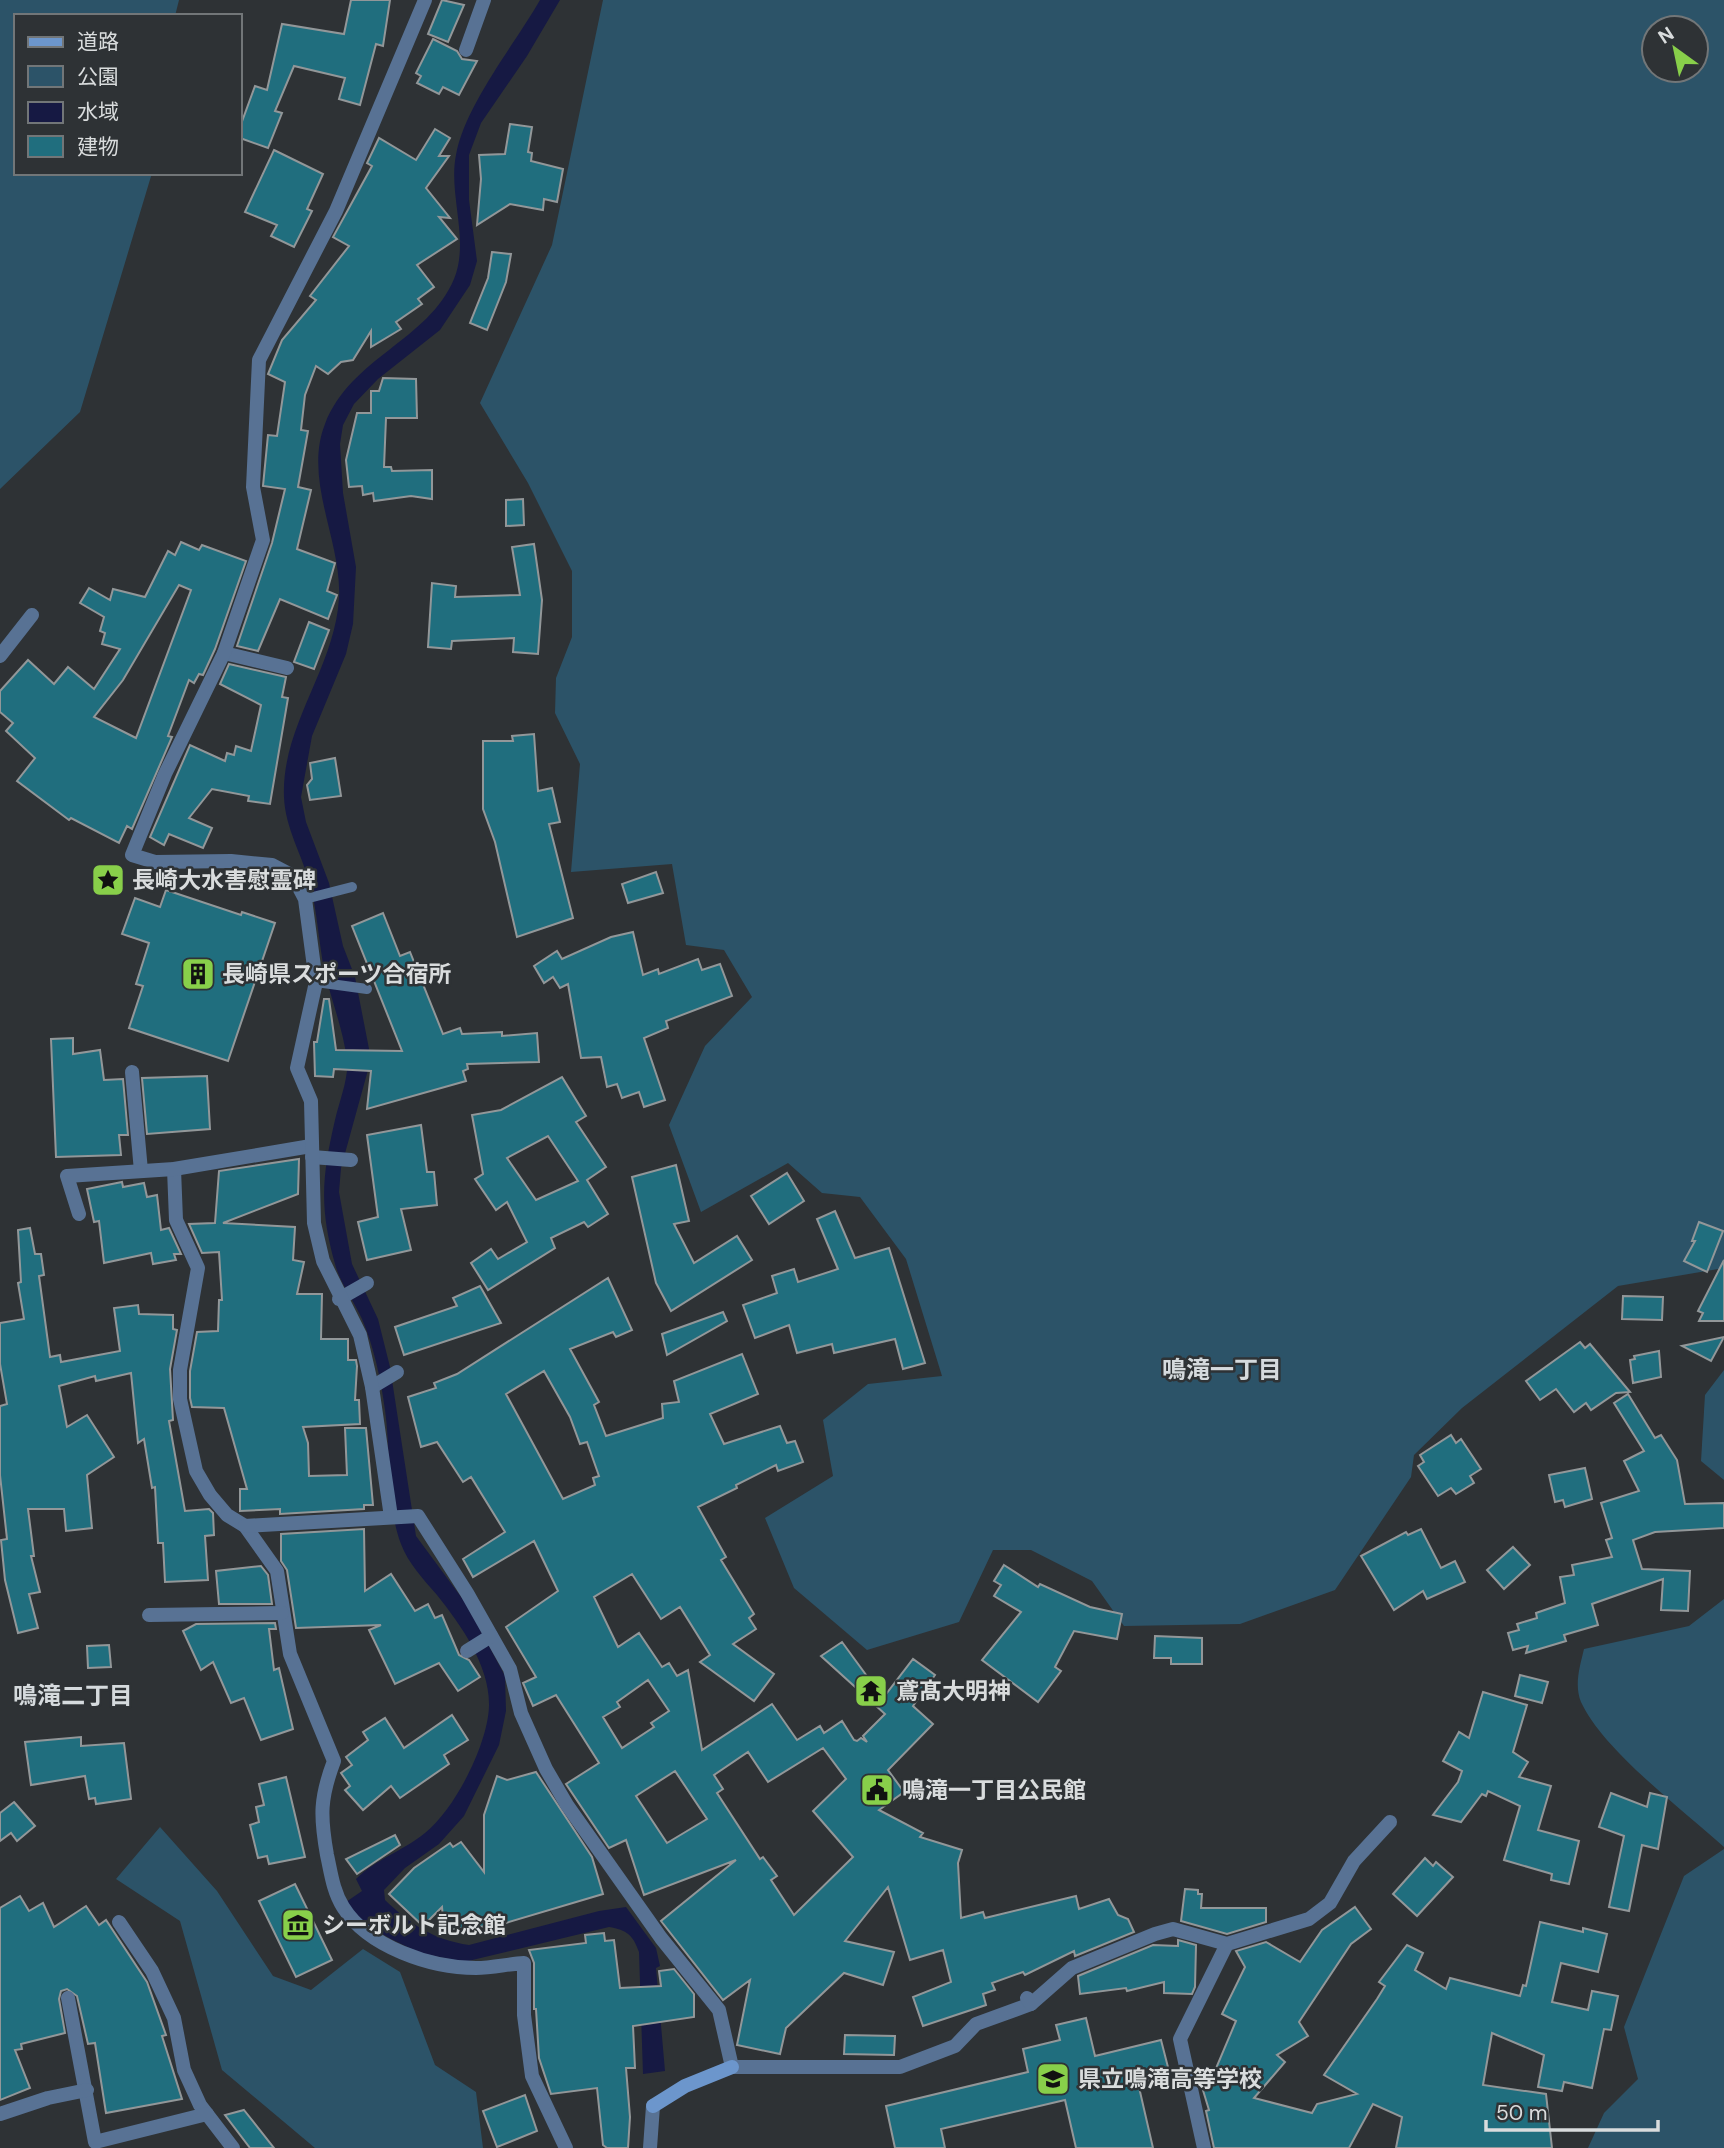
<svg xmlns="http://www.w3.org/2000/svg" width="1724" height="2148" font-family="'DM Sans','Noto Sans JP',sans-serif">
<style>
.green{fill:#2c5368;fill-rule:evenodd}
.water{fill:#161943}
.building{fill:#206e7e;stroke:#929799;stroke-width:2;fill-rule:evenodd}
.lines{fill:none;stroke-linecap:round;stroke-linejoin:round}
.lane{stroke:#587294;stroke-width:10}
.street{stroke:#587294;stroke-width:14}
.secondary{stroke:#6c96cc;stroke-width:14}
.labels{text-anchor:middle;stroke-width:5;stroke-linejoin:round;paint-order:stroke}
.poi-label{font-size:23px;font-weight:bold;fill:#d9dcdd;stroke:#2e3235;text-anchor:start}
.neighbourhood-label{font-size:24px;font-weight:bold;fill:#d5dadd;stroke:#2e3235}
</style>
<rect width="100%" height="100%" fill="#2e3235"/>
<g class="green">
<path d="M 0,0 L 179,0 L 175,16 L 16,16 L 16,173 L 152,173 L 80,412 L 0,489 Z"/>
<path d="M 603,0 L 1724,0 L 1724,1268 L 1618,1286 L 1462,1408 L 1414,1455 L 1411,1477 L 1335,1590 L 1240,1624 L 1124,1626 L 1092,1581 L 1031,1550 L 993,1550 L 959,1622 L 867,1650 L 794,1588 L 765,1518 L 833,1476 L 823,1420 L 868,1384 L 942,1376 L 906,1259 L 860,1197 L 822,1193 L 788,1163 L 701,1212 L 669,1125 L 705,1046 L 752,997 L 724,950 L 686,945 L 672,864 L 571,872 L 580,764 L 555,713 L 556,678 L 572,637 L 572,571 L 528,483 L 480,403 L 552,245 ZM 1654,28 L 1696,28 L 1696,70 L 1654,70 Z"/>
<path d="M 1724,1370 L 1724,1480 L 1701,1461 L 1705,1395 Z"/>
<path d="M 1724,1599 L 1724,1847 C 1683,1810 1603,1750 1581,1702 C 1574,1685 1580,1666 1584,1649 L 1689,1626 Z"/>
<path d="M 160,1827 L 217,1891 L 273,1976 L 311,1990 L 363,1949 L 400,1972 L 435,2065 L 476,2092 L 483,2148 L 315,2148 L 222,2070 L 180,1921 L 116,1879 Z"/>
<path d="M 1724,1849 L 1724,2148 L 1588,2148 L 1604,2113 L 1638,2079 L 1624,2027 L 1684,1876 Z"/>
</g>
<path class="water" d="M 540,0 L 560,0 L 527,56 L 481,123 L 469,155 L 469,200 L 477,261 L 470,285 L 440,330 L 378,379 L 354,404 L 343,425 L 340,444 L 343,493 L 356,567 L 353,624 L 346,654 L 312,736 L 301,797 L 306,822 L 329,883 L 343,946 L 355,977 L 371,1059 L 341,1168 L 339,1192 L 352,1264 L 378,1319 L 390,1367 L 416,1536 L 467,1605 L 505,1676 L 506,1711 L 499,1745 L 464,1816 L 439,1844 L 405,1868 L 384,1890 L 385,1900 C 410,1924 434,1940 469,1945 L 599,1911 L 626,1907 L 656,1948 L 660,1966 L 656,1968 L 665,2071 L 643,2074 L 639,1952 C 633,1935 627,1930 609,1927 L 464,1962 L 420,1953 L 391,1939 L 362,1922 L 346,1902 L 362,1891 L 356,1879 C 376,1859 403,1851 425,1833 C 455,1809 488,1744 489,1706 C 490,1666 461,1625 437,1595 C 424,1580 408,1563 401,1544 C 386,1505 391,1451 385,1410 C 381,1380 374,1347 362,1319 C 354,1301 340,1283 335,1264 C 319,1207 322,1176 335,1120 C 339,1102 349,1078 347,1060 C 343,1029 331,999 324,969 C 319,942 317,913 311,887 C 303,857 285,828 284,797 C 281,726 335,668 339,598 C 342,541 303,480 325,424 C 351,357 428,341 454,279 C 470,240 448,194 456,155 C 465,105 515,44 540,0 Z"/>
<g class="building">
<path d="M 351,0 L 390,0 L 383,46 L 376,44 L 360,105 L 339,99 L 345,78 L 294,66 L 275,111 L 282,113 L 268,148 L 240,138 L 240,127 L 255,86 L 267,90 L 282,24 L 344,34 Z"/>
<path d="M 442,0 L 464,5 L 448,42 L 428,34 Z"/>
<path d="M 433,39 L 457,51 L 462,59 L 477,61 L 459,95 L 443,87 L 439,94 L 417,83 L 421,76 L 416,73 Z"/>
<path d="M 510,124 L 532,127 L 528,152 L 532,153 L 531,161 L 563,169 L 557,202 L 544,199 L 543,210 L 510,204 L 477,225 L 481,179 L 479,155 L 505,154 Z"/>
<path d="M 435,129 L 450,138 L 439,156 L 449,156 L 426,188 L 450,218 L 439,217 L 457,239 L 417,265 L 434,287 L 418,299 L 422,304 L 396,322 L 401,329 L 371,347 L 371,331 L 353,360 L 341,362 L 328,374 L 316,366 L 305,395 L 301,430 L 308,431 L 298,487 L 311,490 L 297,549 L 335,563 L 327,591 L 337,595 L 328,619 L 280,599 L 258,651 L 237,646 L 272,543 L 285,489 L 263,486 L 268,435 L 277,436 L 285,382 L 268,374 L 282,340 L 316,300 L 310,296 L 349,246 L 333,237 L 372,166 L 367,163 L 379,138 L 416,160 Z"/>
<path d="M 274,150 L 323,174 L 307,209 L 312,211 L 294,247 L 271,236 L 277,225 L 245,212 Z"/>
<path d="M 492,252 L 511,254 L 506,282 L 487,330 L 470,323 L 488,278 Z"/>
<path d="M 383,378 L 416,379 L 417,418 L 386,418 L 384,467 L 391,467 L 392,471 L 432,470 L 432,499 L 411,496 L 374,501 L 373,493 L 363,495 L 362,486 L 349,487 L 346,460 L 357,413 L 371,413 L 371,391 L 379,391 Z"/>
<path d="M 523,499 L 524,525 L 506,526 L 506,500 Z"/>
<path d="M 181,542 L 199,550 L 202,545 L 246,561 L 215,649 L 203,675 L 199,674 L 194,683 L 189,680 L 168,736 L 172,737 L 132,829 L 127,826 L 119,843 L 71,818 L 69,820 L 17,781 L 35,758 L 6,731 L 13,723 L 0,712 L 0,691 L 28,660 L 54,684 L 68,667 L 94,689 L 120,649 L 102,644 L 105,633 L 100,631 L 104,617 L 80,603 L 89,588 L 110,600 L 113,589 L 145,597 L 168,551 L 175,555 ZM 179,585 L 191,590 L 136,738 L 94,717 L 123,680 Z"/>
<path d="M 534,544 L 542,600 L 538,654 L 513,652 L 514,638 L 452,641 L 451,649 L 428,647 L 432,583 L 456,586 L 455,597 L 520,595 L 512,547 Z"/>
<path d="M 309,622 L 329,630 L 314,669 L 294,662 Z"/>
<path d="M 229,664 L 286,677 L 282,697 L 288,698 L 270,804 L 248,801 L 249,796 L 212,789 L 189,818 L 212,828 L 203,848 L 169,834 L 164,845 L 150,837 L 190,745 L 225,761 L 227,753 L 234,755 L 236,746 L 251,751 L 261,705 L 220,684 Z"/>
<path d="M 534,734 L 538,791 L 552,788 L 560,822 L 549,824 L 573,918 L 517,937 L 495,842 L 483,809 L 483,741 L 513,741 L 512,736 Z"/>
<path d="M 335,758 L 341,796 L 310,800 L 307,785 L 312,779 L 310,763 Z"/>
<path d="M 656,872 L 663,893 L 628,903 L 622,884 Z"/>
<path d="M 166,890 L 241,915 L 242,912 L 275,923 L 228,1061 L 129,1028 L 143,986 L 136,984 L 149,943 L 122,934 L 135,898 L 160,907 Z"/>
<path d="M 383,913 L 400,956 L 410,952 L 443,1034 L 460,1028 L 462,1034 L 502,1032 L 502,1036 L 537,1033 L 539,1062 L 467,1064 L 468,1069 L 463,1071 L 466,1081 L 367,1109 L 371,1071 L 334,1069 L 333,1077 L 315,1076 L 314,1042 L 317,1042 L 324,999 L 329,999 L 336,1050 L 402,1051 L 352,926 Z"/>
<path d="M 633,932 L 643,975 L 658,969 L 659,974 L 698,959 L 702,970 L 720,964 L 732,996 L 666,1021 L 668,1028 L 644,1038 L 665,1100 L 644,1107 L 639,1092 L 622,1098 L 617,1084 L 607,1087 L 601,1057 L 581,1058 L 568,984 L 560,988 L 553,977 L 544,983 L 534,966 L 557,951 L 562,959 L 611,937 Z"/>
<path d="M 73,1038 L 73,1054 L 100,1050 L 104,1080 L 123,1079 L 128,1135 L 119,1135 L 121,1155 L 56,1157 L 51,1039 Z"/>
<path d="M 207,1076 L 210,1129 L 147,1134 L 142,1078 Z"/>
<path d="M 562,1077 L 586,1116 L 576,1122 L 606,1167 L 587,1180 L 608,1214 L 588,1227 L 584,1222 L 551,1238 L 555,1248 L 488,1290 L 471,1263 L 491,1249 L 498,1259 L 527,1242 L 507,1202 L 496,1210 L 475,1179 L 483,1174 L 472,1115 L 501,1110 ZM 548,1136 L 578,1181 L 536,1200 L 507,1158 Z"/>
<path d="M 421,1125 L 427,1172 L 434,1172 L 437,1205 L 401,1209 L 411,1250 L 367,1260 L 358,1222 L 378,1217 L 367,1135 Z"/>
<path d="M 299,1159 L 298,1194 L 223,1223 L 295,1227 L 293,1260 L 304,1262 L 297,1294 L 322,1294 L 321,1339 L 348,1339 L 348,1360 L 356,1360 L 357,1366 L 355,1400 L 359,1400 L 360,1424 L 303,1427 L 308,1443 L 309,1476 L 347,1475 L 345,1428 L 366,1428 L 373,1505 L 364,1505 L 364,1509 L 280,1514 L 280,1509 L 240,1511 L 240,1489 L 247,1489 L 224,1408 L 192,1407 L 190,1398 L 190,1371 L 197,1332 L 218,1331 L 219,1300 L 222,1300 L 219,1252 L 202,1253 L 189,1224 L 215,1223 L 219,1171 Z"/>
<path d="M 676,1165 L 689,1221 L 674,1224 L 694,1263 L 737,1236 L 752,1260 L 671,1311 L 656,1283 L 632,1177 Z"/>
<path d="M 787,1173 L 804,1201 L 769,1224 L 751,1196 Z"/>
<path d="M 122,1182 L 123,1187 L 144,1183 L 147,1197 L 157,1195 L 161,1230 L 169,1228 L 181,1254 L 174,1254 L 176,1260 L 153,1264 L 151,1253 L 104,1263 L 99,1221 L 94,1222 L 87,1189 Z"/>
<path d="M 835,1211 L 855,1258 L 889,1248 L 925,1363 L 903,1369 L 895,1339 L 834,1353 L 832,1344 L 797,1353 L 789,1325 L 755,1338 L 743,1305 L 777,1293 L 772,1276 L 794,1269 L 798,1282 L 838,1269 L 817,1219 Z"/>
<path d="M 1699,1222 L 1723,1231 L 1707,1272 L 1684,1261 L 1695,1241 L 1692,1241 Z"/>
<path d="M 30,1228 L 35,1254 L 41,1254 L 44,1275 L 39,1276 L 50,1357 L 60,1355 L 61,1362 L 120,1351 L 114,1308 L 138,1305 L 139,1314 L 173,1315 L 173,1329 L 177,1330 L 170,1369 L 173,1420 L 169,1421 L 185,1511 L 209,1509 L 213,1513 L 214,1535 L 205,1536 L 208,1580 L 165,1582 L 163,1543 L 158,1543 L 155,1487 L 152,1488 L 144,1439 L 138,1443 L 131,1373 L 96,1381 L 95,1376 L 59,1386 L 67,1427 L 87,1415 L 114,1457 L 87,1475 L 92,1528 L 66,1531 L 64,1509 L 28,1509 L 34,1556 L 31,1556 L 40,1592 L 29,1594 L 38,1628 L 18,1633 L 5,1580 L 1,1540 L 7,1539 L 0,1475 L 0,1406 L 7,1404 L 0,1364 L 0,1323 L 24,1319 L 18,1283 L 21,1282 L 18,1230 Z"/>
<path d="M 1724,1260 L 1724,1321 L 1699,1321 L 1703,1313 L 1698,1311 Z"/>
<path d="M 608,1278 L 632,1330 L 616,1337 L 613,1332 L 570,1349 L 599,1402 L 594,1405 L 606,1436 L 663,1418 L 662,1404 L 679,1402 L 674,1381 L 742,1354 L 758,1394 L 710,1414 L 724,1444 L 780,1426 L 787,1443 L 795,1441 L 803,1462 L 778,1471 L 776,1465 L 736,1485 L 737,1488 L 698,1507 L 726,1557 L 721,1560 L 754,1614 L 749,1618 L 756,1629 L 733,1644 L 774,1674 L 754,1701 L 700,1662 L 710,1655 L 680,1607 L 661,1619 L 632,1574 L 594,1597 L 618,1647 L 639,1633 L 662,1667 L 669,1663 L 677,1676 L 688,1670 L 702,1750 L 772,1704 L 797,1740 L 820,1726 L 824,1733 L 842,1721 L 854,1740 L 857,1741 L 861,1738 L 867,1742 L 863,1736 L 885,1714 L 821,1656 L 842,1642 L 883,1698 L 913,1659 L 935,1675 L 913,1706 L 933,1724 L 888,1770 L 904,1792 L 879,1810 L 923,1833 L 920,1837 L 962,1850 L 958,1863 L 961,1918 L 983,1912 L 985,1918 L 1076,1896 L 1079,1909 L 1109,1899 L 1118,1915 L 1128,1919 L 1134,1932 L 1075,1956 L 1074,1951 L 1025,1975 L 1023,1972 L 992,1983 L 995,1990 L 983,1994 L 986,2005 L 923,2026 L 913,1997 L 951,1982 L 943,1950 L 910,1960 L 888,1887 L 845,1941 L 894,1952 L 883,1985 L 844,1973 L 786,2028 L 780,2054 L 737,2045 L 750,1980 L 723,2000 L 661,1921 L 736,1860 L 644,1895 L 626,1840 L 609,1848 L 566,1784 L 599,1763 L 556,1695 L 533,1706 L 523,1683 L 536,1677 L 506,1627 L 558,1591 L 534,1541 L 473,1577 L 463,1559 L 505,1532 L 471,1477 L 463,1482 L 437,1442 L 421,1447 L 408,1397 L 436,1388 L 434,1383 L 457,1374 ZM 544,1371 L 570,1417 L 580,1444 L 587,1442 L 599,1476 L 593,1478 L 595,1485 L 563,1499 L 506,1394 ZM 648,1680 L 669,1711 L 651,1723 L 654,1727 L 622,1748 L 603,1717 L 620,1707 L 617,1702 ZM 823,1748 L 846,1779 L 813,1811 L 853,1857 L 794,1915 L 771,1880 L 777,1876 L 763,1857 L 760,1859 L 717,1793 L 723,1789 L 714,1775 L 748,1752 L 768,1782 ZM 675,1771 L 707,1819 L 667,1843 L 636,1796 Z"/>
<path d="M 480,1286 L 501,1323 L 404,1355 L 395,1327 L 457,1306 L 453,1298 Z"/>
<path d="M 1623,1296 L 1663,1297 L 1662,1320 L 1622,1319 Z"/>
<path d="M 723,1312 L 727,1321 L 667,1355 L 662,1334 Z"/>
<path d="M 1724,1337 L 1711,1361 L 1682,1346 Z"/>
<path d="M 1580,1342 L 1585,1348 L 1590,1344 L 1630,1392 L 1616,1393 L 1591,1410 L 1586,1403 L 1574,1412 L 1556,1389 L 1540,1400 L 1526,1381 Z"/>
<path d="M 1659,1351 L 1661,1377 L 1633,1383 L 1630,1360 L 1635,1359 L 1634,1356 Z"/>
<path d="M 1628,1394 L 1655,1438 L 1661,1435 L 1677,1460 L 1685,1504 L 1724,1503 L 1724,1528 L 1655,1532 L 1633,1540 L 1642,1569 L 1690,1571 L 1688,1611 L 1661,1610 L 1663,1579 L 1592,1604 L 1598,1625 L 1564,1635 L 1566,1641 L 1526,1653 L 1528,1646 L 1513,1650 L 1508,1633 L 1519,1630 L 1517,1624 L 1537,1618 L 1536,1613 L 1565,1603 L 1560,1577 L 1574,1575 L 1572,1565 L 1612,1557 L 1606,1540 L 1612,1538 L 1601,1503 L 1639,1491 L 1624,1461 L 1644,1451 L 1614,1403 Z"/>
<path d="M 1451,1435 L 1456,1443 L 1461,1439 L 1481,1469 L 1470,1476 L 1474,1483 L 1456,1494 L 1451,1488 L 1438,1496 L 1418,1466 L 1424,1462 L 1420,1455 Z"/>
<path d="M 1585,1468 L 1592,1499 L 1565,1507 L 1563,1500 L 1555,1502 L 1549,1475 Z"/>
<path d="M 364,1529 L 365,1591 L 391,1574 L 415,1611 L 428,1604 L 435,1618 L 442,1615 L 459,1655 L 469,1660 L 480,1677 L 458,1691 L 439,1663 L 395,1684 L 369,1630 L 381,1625 L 296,1628 L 287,1570 L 281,1561 L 281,1534 Z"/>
<path d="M 1421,1529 L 1441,1568 L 1455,1561 L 1465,1582 L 1427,1599 L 1423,1591 L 1394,1610 L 1361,1556 L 1406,1532 L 1408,1535 Z"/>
<path d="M 1513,1547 L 1530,1565 L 1504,1589 L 1487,1570 Z"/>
<path d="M 1004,1565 L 1038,1587 L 1040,1584 L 1090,1607 L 1122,1614 L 1117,1639 L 1074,1631 L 1055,1667 L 1061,1671 L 1038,1702 L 982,1660 L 1021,1612 L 994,1596 L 1001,1585 L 994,1581 Z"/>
<path d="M 261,1566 L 268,1575 L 272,1604 L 219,1604 L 216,1571 Z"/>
<path d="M 275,1623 L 276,1629 L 269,1629 L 274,1670 L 279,1668 L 293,1729 L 261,1740 L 244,1698 L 231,1703 L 213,1662 L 201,1670 L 183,1631 L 196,1624 Z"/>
<path d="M 1155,1636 L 1202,1638 L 1202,1664 L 1171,1664 L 1171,1658 L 1154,1658 Z"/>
<path d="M 109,1645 L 111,1667 L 88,1668 L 87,1646 Z"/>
<path d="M 1520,1675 L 1548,1682 L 1542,1703 L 1515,1696 Z"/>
<path d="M 1483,1692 L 1527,1705 L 1513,1752 L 1528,1762 L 1519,1777 L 1551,1786 L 1538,1830 L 1579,1841 L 1569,1884 L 1551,1880 L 1552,1874 L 1504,1860 L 1520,1806 L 1488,1791 L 1486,1796 L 1482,1794 L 1461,1822 L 1433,1815 L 1458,1782 L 1462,1771 L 1443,1761 L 1459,1732 L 1469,1738 Z"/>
<path d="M 452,1715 L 468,1740 L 444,1755 L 449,1764 L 400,1798 L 391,1786 L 363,1810 L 345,1790 L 350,1786 L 341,1773 L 352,1765 L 346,1757 L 368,1740 L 363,1732 L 385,1718 L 404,1748 Z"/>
<path d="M 81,1737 L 81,1746 L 124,1743 L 131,1799 L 96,1804 L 95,1798 L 89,1799 L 85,1776 L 31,1785 L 25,1742 Z"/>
<path d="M 536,1772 L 592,1857 L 603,1894 L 499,1925 L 444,1930 L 442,1907 L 423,1926 L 389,1894 L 414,1868 L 450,1843 L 453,1847 L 461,1842 L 484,1872 L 484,1815 L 497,1776 L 507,1780 Z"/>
<path d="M 286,1777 L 305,1857 L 269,1864 L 267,1856 L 258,1858 L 250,1825 L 259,1822 L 256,1807 L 264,1805 L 259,1784 Z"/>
<path d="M 1611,1793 L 1647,1807 L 1650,1793 L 1667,1797 L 1658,1849 L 1642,1845 L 1629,1911 L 1609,1907 L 1624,1836 L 1599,1827 Z"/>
<path d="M 14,1802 L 35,1826 L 17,1841 L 11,1833 L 0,1841 L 0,1813 Z"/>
<path d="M 395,1835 L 400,1845 L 357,1874 L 346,1859 Z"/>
<path d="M 1425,1858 L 1433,1866 L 1436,1862 L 1453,1877 L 1417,1916 L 1393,1894 Z"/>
<path d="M 295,1884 L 332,1960 L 296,1977 L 259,1901 Z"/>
<path d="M 1185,1889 L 1198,1890 L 1198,1894 L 1202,1894 L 1201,1908 L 1266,1908 L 1266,1922 L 1227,1934 L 1181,1921 Z"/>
<path d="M 20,1896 L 29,1911 L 43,1903 L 54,1927 L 86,1906 L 99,1925 L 106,1920 L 147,1982 L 166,2035 L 162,2036 L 182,2099 L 106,2113 L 95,2043 L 88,2044 L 77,1996 L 67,1989 L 61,1991 L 59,1999 L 65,2033 L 21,2044 L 22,2049 L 15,2050 L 30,2088 L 0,2100 L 0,1908 Z"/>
<path d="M 1355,1907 L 1371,1929 L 1351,1944 L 1299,2022 L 1308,2036 L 1277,2055 L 1285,2062 L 1254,2098 L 1312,2113 L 1317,2104 L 1357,2094 L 1324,2075 L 1377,1999 L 1385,1986 L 1379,1982 L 1407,1945 L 1423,1953 L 1415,1970 L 1446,1989 L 1450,1978 L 1520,1996 L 1523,1985 L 1526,1986 L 1540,1922 L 1583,1932 L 1583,1928 L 1607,1934 L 1598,1972 L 1561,1963 L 1552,2002 L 1588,2010 L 1592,1991 L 1618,1996 L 1611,2030 L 1604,2029 L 1592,2088 L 1564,2082 L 1562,2091 L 1538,2087 L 1544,2055 L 1492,2033 L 1483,2085 L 1546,2094 L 1552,2148 L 1396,2148 L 1402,2117 L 1373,2104 L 1349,2148 L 1214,2148 L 1206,2111 L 1209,2110 L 1202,2087 L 1209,2085 L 1236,2021 L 1222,2014 L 1245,1967 L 1236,1951 L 1266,1942 L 1300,1962 L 1322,1930 Z"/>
<path d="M 604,1933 L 605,1941 L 614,1940 L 620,1988 L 661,1986 L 659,1971 L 674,1969 L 694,1994 L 694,2017 L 633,2026 L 635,2068 L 626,2068 L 630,2117 L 628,2148 L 607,2148 L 603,2145 L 597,2088 L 551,2094 L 539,2058 L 536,2009 L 534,2009 L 534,1963 L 529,1950 L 586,1943 L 585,1935 Z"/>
<path d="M 1178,1940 L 1196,1945 L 1195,1987 L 1192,1994 L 1164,1993 L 1164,1982 L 1127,1991 L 1126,1988 L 1080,1994 L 1078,1976 L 1153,1945 L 1178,1946 Z"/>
<path d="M 1086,2018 L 1095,2056 L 1161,2040 L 1170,2075 L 1138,2083 L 1153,2148 L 1076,2148 L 1065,2100 L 941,2129 L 945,2148 L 895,2148 L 886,2106 L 1028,2072 L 1023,2049 L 1060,2040 L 1056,2025 Z"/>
<path d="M 845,2035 L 895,2036 L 894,2055 L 844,2054 Z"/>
<path d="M 525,2095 L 537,2131 L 497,2147 L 483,2111 Z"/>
<path d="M 244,2110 L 274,2148 L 250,2148 L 225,2115 Z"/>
</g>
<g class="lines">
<g class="lane">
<path d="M 305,899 L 352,887"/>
<path d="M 316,982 L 367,989"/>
</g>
<g class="street">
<path d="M 466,50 L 484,0"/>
<path d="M 224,653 L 287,668"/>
<path d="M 0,656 L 32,615"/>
<path d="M 132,1072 L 141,1171"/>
<path d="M 312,1157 L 351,1160"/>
<path d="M 174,1169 L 176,1220 L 198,1268 L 180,1370 L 180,1399 L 196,1471 L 210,1495 L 227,1515 L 245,1526 L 277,1571 L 290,1654 L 334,1761 C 320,1798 320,1816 327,1855 C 331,1873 333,1891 343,1907 C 368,1947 431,1968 476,1968 C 492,1968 508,1964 524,1963 L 524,2015 L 532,2076 L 566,2148"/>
<path d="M 79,1214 L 67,1176 L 174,1169 L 311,1146"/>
<path d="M 339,1299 L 367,1283"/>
<path d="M 372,1387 L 397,1372"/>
<path d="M 391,1517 L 372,1387 L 360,1335 L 323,1261 L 314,1223 L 311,1101 L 297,1068 L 316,982 L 305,899 L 293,876 L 272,865 L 231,861 L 155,862 L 132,855 L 165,774 L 224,653 L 263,540 L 253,487 L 259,360 L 336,211 L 425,0"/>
<path d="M 245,1526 L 418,1516 L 467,1593 L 510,1669 L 521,1713 L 546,1769 L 567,1805 L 661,1938 L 719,2010 L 732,2067 L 900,2067 L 955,2046 L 976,2024 L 1031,2004"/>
<path d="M 149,1615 L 282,1613"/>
<path d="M 467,1651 L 491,1636"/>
<path d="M 119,1922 L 152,1971 L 174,2018 L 184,2070 L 200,2105 L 233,2148"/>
<path d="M 68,1998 L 95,2142 L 207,2114"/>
<path d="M 1027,1998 L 1031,2004 L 1072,1968 L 1155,1934 L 1173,1929 L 1227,1944 L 1309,1919 L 1330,1903 L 1354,1861 L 1390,1822"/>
<path d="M 0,2114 L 48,2098 L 87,2090"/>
<path d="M 650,2148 L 653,2106"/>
<path d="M 1204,2148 L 1180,2039 L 1227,1944"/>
</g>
<path class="secondary" d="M 653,2106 L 685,2086 L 732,2067"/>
</g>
<defs>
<symbol id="sight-square" viewBox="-11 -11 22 22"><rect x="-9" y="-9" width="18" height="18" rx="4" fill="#88cf4a" stroke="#2e3235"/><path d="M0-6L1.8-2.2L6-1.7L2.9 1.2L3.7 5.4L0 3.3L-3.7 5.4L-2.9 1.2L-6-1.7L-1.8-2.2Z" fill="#111"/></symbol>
<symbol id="building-square" viewBox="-11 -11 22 22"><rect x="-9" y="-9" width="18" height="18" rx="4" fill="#88cf4a" stroke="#2e3235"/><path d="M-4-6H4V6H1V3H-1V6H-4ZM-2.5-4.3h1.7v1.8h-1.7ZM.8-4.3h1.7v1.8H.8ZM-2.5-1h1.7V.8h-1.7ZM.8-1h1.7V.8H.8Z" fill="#111"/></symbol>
<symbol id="temple-square" viewBox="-11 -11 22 22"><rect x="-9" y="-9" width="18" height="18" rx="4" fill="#88cf4a" stroke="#2e3235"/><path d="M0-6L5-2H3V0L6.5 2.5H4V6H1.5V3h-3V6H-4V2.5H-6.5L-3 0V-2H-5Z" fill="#111"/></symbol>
<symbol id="civic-square" viewBox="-11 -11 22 22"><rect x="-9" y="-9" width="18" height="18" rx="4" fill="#88cf4a" stroke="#2e3235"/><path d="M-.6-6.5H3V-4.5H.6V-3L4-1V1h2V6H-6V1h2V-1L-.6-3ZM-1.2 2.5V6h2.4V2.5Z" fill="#111"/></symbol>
<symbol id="museum-square" viewBox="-11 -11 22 22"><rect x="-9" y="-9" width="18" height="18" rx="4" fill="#88cf4a" stroke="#2e3235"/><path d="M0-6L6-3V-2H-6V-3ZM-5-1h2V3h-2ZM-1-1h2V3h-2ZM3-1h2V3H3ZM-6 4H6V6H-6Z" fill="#111"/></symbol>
<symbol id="school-square" viewBox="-11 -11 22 22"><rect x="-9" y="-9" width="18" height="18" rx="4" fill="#88cf4a" stroke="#2e3235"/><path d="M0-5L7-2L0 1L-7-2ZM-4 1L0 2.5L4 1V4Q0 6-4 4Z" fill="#111"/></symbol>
</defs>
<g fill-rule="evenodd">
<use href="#sight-square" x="89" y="861" width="38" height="38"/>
<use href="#building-square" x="179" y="955" width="38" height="38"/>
<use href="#temple-square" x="852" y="1672" width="38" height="38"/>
<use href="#civic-square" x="858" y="1771" width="38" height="38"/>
<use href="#museum-square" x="279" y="1906" width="38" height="38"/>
<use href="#school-square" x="1034" y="2060" width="38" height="38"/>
</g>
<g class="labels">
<g class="poi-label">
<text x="132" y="888">長崎大水害慰霊碑</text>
<text x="222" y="982">長崎県スポーツ合宿所</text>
<text x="896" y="1699">鳶髙大明神</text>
<text x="902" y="1798">鳴滝一丁目公民館</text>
<text x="322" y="1933">シーボルト記念館</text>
<text x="1078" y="2087">県立鳴滝高等学校</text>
</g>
<g class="neighbourhood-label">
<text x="1222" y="1378">鳴滝一丁目</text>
<text x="73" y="1704">鳴滝二丁目</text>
</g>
</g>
<rect x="14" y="14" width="228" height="161" fill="#2e3235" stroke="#727678" stroke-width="2"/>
<rect x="28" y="37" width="35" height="10" fill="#6c96cc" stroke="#727678" stroke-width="2"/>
<text x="77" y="49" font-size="21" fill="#d9dcdd">道路</text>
<rect x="28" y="66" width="35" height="21" fill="#2c5368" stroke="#727678" stroke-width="2"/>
<text x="77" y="84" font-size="21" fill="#d9dcdd">公園</text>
<rect x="28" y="102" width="35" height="21" fill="#161943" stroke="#727678" stroke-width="2"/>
<text x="77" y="119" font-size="21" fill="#d9dcdd">水域</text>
<rect x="28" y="136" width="35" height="21" fill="#206e7e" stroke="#727678" stroke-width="2"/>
<text x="77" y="154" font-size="21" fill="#d9dcdd">建物</text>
<g transform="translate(1675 49) rotate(327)"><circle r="33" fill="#2e3235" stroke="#727678" stroke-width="2"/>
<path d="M0-5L12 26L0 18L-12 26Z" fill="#88cf4a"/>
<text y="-10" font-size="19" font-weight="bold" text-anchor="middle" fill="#d9dcdd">N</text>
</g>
<path d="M1486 2120v10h172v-10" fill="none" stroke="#d9dcdd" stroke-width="3.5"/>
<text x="1496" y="2120" font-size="21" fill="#d9dcdd" stroke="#2e3235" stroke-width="5" paint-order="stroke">50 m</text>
</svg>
